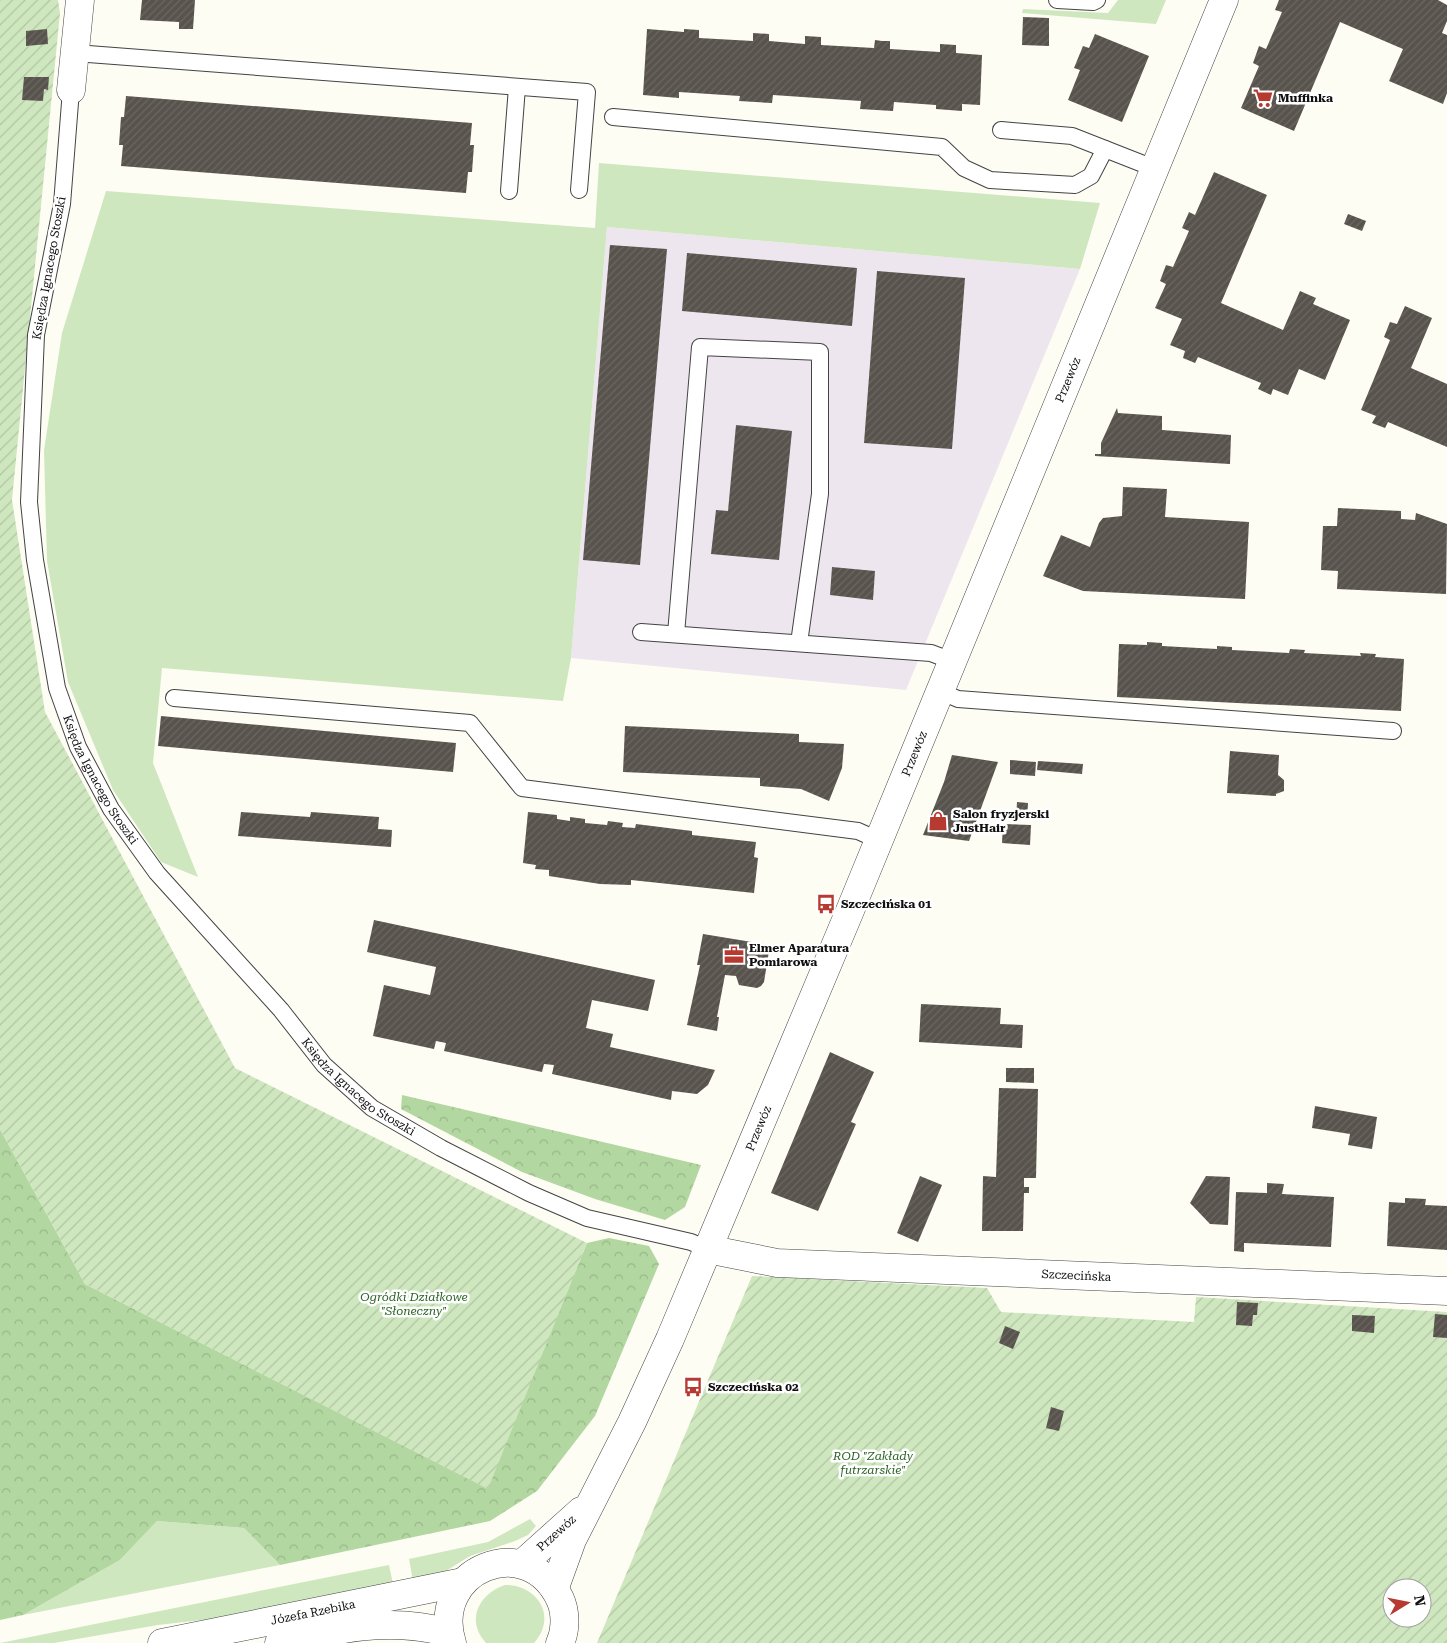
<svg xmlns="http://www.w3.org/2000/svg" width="1447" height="1643" font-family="'Roboto Serif',serif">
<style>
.industrial{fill:#eee6ee}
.grass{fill:#cfe7bf}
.forest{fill:url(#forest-crowns)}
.garden{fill:url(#garden-furrows);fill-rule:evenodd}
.building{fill:url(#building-hatch)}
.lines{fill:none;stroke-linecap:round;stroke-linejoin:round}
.lane-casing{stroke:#434343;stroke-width:18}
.street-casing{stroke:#434343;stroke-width:29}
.lane{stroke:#fff;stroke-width:16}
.street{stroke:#fff;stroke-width:28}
.labels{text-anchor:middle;stroke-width:5;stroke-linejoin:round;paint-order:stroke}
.poi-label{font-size:12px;font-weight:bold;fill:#101010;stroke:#fff;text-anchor:start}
.street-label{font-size:12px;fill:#101010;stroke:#fff}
.park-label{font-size:12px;font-style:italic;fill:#2a6424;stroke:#fff}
</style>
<defs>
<pattern id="forest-crowns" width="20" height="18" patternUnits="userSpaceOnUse" patternTransform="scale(1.25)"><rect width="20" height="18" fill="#b2d7a0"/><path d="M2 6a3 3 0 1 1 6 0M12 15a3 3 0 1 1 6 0" fill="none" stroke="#98b889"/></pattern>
<pattern id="garden-furrows" width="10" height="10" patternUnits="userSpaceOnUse" patternTransform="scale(1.25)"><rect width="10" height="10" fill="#cfe7bf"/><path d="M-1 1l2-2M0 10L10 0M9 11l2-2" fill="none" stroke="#b1c5a3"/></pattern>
<pattern id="building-hatch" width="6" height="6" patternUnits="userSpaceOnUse" patternTransform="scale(1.25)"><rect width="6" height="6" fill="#58534d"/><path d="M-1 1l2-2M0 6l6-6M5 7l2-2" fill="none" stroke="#6b6762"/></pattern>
</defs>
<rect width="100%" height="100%" fill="#fefdf4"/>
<path class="industrial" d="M 607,227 L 1080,269 L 906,690 L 571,658 Z"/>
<g class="grass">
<path d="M 1118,0 L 1166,0 L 1156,24 L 1022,13 L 1023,9 L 1108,13 Z"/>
<path d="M 599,163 L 1100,203 L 1080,269 L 607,227 L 571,658 L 563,701 L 162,668 L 153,763 L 198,877 L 161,862 L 113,790 L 68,682 L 47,561 L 44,450 L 62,333 L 106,191 L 595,228 Z"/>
<path d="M 530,1519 L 536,1526 L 528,1535 L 515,1541 L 470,1556 L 438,1576 L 413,1581 L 409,1559 L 488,1542 Z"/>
<path d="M 157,1521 L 244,1528 L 280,1565 L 23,1615 L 120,1560 Z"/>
<path d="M 389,1565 L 393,1584 L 229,1617 L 158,1625 L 54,1643 L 0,1643 Z"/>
<path d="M 505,1585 C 537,1585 558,1616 534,1643 L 486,1643 C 465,1620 479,1594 505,1585 Z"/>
</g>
<g class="forest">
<path d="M 402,1095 L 701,1165 L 685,1207 L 665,1220 L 595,1199 L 522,1172 L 401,1109 Z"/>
<path d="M 0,1129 L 85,1284 L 487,1488 L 587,1243 L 609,1238 L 649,1246 L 659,1264 L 595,1416 L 537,1491 L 490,1521 L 280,1565 L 244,1528 L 157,1521 L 120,1560 L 23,1615 L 0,1620 Z"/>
</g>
<g class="garden">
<path d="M 0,0 L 58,0 L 60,13 L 12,500 L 45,712 L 235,1068 L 587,1243 L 488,1489 L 85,1284 L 0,1129 Z"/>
<path d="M 752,1276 L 987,1288 L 1001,1312 L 1194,1322 L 1196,1297 L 1447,1312 L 1447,1643 L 597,1643 ZM 1392,1588 L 1422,1588 L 1422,1618 L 1392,1618 Z"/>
</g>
<g class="building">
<path d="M 142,0 L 195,0 L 193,29 L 179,29 L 179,22 L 140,20 Z"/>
<path d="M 1279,0 L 1438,0 L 1447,5 L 1447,21 L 1442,33 L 1447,35 L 1447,93 L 1443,104 L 1389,81 L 1403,49 L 1340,22 L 1294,131 L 1241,108 L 1259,66 L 1253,63 L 1259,46 L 1266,49 L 1282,12 L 1275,10 Z"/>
<path d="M 1023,17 L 1049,18 L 1049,46 L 1022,45 Z"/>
<path d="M 47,29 L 48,44 L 26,46 L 26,31 Z"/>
<path d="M 647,29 L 684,32 L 684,29 L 699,30 L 699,38 L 753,41 L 753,33 L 769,34 L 769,41 L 805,44 L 805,36 L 821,37 L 821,45 L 874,48 L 875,40 L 882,41 L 890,41 L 890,49 L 940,52 L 940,44 L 956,45 L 956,53 L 982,55 L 980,105 L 962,104 L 962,111 L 936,109 L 936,105 L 894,102 L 893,111 L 860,109 L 861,101 L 773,95 L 772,103 L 739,101 L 740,96 L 679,92 L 679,98 L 643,95 Z"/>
<path d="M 1095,34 L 1149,56 L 1122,122 L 1068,100 L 1080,70 L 1074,68 L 1083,46 L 1089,48 Z"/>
<path d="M 24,77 L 49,77 L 48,90 L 44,89 L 43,101 L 22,100 Z"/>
<path d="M 126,96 L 472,123 L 470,145 L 474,145 L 472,172 L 468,172 L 466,193 L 121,166 L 123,145 L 119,145 L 121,117 L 124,117 Z"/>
<path d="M 1214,172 L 1267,195 L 1221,303 L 1283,330 L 1300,291 L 1316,298 L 1313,304 L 1350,320 L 1325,380 L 1299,369 L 1288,395 L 1273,389 L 1271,395 L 1258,389 L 1261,383 L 1198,357 L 1195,363 L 1183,358 L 1185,351 L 1170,345 L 1182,319 L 1155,308 L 1166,284 L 1160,281 L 1166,265 L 1173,267 L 1189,231 L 1182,228 L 1189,212 L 1195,215 Z"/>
<path d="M 1348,214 L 1366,221 L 1362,231 L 1344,224 Z"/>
<path d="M 610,245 L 667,249 L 640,565 L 583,560 Z"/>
<path d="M 687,253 L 857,268 L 852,326 L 682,311 Z"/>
<path d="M 877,271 L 965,278 L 952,449 L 864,443 Z"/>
<path d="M 1405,306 L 1432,318 L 1411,368 L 1447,384 L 1447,447 L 1388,422 L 1385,428 L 1372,423 L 1376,416 L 1361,410 L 1390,340 L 1384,337 L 1390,322 L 1397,324 Z"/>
<path d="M 1117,408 L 1118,413 L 1162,416 L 1162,430 L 1231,435 L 1230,464 L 1095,456 L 1095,454 L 1101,454 L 1101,443 Z"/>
<path d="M 736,425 L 792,431 L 779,560 L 711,554 L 716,510 L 728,511 Z"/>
<path d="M 1123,487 L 1167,489 L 1165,517 L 1249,522 L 1245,599 L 1083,591 L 1043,576 L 1061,535 L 1090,547 L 1099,523 L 1103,518 L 1122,516 Z"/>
<path d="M 1338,508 L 1401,511 L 1401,519 L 1415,520 L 1416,513 L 1447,524 L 1446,594 L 1337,589 L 1338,571 L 1321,570 L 1323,526 L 1337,526 Z"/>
<path d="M 832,567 L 875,571 L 873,600 L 830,595 Z"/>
<path d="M 1147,642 L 1162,643 L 1162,646 L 1217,649 L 1217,646 L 1232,647 L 1232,650 L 1289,653 L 1290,649 L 1305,650 L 1304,653 L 1361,656 L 1360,653 L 1376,654 L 1375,657 L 1404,659 L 1401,711 L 1117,697 L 1119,644 L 1147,645 Z"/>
<path d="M 161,716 L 456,743 L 453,772 L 158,746 Z"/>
<path d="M 625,726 L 799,734 L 799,742 L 844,744 L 842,768 L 829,801 L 801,789 L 760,786 L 760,778 L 623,772 Z"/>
<path d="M 1230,751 L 1279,755 L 1278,775 L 1284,780 L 1284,791 L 1276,794 L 1276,796 L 1227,793 Z"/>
<path d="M 952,755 L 998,762 L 969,841 L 923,835 L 944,782 Z"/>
<path d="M 1010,760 L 1036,762 L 1035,776 L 1010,774 Z"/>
<path d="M 1038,761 L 1083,764 L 1082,774 L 1037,770 Z"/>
<path d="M 1017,802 L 1028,803 L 1027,818 L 1016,817 Z"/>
<path d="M 241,812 L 310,817 L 311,812 L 379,817 L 378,829 L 392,830 L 391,847 L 238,836 Z"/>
<path d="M 528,812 L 557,815 L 557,819 L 570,821 L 570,817 L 585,819 L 585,823 L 607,825 L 608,821 L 623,823 L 622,827 L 635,828 L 636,824 L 692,831 L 692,835 L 756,842 L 754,857 L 758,858 L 754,893 L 631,880 L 631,885 L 600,884 L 549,876 L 549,870 L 535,869 L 536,865 L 523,863 Z"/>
<path d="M 1003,824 L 1031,825 L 1030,845 L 1002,843 Z"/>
<path d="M 374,920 L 655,980 L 648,1011 L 592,1000 L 586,1028 L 613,1034 L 610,1047 L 715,1070 L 708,1085 L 697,1094 L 672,1091 L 671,1100 L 552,1074 L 554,1065 L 544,1064 L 542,1072 L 444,1051 L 446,1043 L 436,1041 L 434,1049 L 373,1036 L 384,985 L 430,995 L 436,967 L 367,952 Z"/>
<path d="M 703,934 L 770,945 L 764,982 L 761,986 L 757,988 L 739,985 L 736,976 L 725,975 L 717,1017 L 719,1017 L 717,1031 L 687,1025 L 700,965 L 697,965 Z"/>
<path d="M 921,1004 L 1001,1008 L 1000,1024 L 1023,1025 L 1022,1048 L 919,1042 Z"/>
<path d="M 830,1052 L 874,1072 L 851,1122 L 856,1124 L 818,1211 L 771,1193 Z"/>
<path d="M 1006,1068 L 1034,1068 L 1034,1083 L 1006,1082 Z"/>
<path d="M 999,1088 L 1038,1089 L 1036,1178 L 1024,1178 L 1024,1187 L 1029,1187 L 1029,1193 L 1024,1193 L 1023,1231 L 982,1231 L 983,1176 L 996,1177 Z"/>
<path d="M 1315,1106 L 1377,1117 L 1372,1149 L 1348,1145 L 1350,1134 L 1312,1128 Z"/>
<path d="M 920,1176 L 942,1185 L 918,1242 L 897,1233 Z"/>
<path d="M 1206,1176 L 1230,1177 L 1228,1225 L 1210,1224 L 1190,1203 Z"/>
<path d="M 1267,1183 L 1284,1184 L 1282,1194 L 1334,1197 L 1331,1247 L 1244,1243 L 1244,1252 L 1234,1251 L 1236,1192 L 1267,1193 Z"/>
<path d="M 1405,1198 L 1426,1199 L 1425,1205 L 1447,1206 L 1447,1250 L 1387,1246 L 1389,1202 L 1405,1203 Z"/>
<path d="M 1237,1302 L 1258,1303 L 1257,1315 L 1253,1315 L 1252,1326 L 1236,1325 Z"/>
<path d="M 1435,1314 L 1447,1315 L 1447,1338 L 1433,1337 Z"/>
<path d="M 1352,1315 L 1375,1316 L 1374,1333 L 1352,1331 Z"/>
<path d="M 1005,1326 L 1020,1332 L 1013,1349 L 999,1343 Z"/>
<path d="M 1051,1407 L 1064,1411 L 1059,1431 L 1046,1428 Z"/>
</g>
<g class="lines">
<defs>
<g id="lane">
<path d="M 1057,0 L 1093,2 L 1097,0"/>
<path d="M 75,53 L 587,92 L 579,190"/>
<path id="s1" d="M 71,90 L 62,204 L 36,335 L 29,502 L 35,560 L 57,688 L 78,747 L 111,809 L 157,873 L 281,1010 L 324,1065 L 372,1108 L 441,1148 L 529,1193 L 587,1218 L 691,1242 L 707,1249"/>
<path d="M 613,117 L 942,147 L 964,168 L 990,180 L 1075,185 L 1091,176 L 1105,149"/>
<path d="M 1001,130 L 1072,136 L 1156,169"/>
<path d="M 509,191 L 517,87"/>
<path d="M 641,632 L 931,653 L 952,661"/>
<path d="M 676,634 L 700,347 L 820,352 L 820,494 L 799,643"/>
<path d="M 939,691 L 958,699 L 1393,731"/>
<path d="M 174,698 L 470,723 L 522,788 L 858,831 L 878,840"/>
</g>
<g id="street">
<path d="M 71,90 L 80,0"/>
<path id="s2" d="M 707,1249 L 777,1263 L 1447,1291"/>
<path id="s3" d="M 522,1564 L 581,1511"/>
<path id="s4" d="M 555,1587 L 572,1540 L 632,1422 L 670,1339 L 849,913 L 1224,0"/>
<path id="s5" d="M 162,1643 L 463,1582"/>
<path d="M 279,1643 C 335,1629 391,1616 449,1633"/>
<path d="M 452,1643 C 429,1570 527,1529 560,1599 C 566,1612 566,1630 560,1643"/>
</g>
</defs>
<use href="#lane" class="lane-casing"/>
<use href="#street" class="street-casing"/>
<use href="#lane" class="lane"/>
<use href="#street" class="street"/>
</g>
<defs>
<symbol id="supermarket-bare" viewBox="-9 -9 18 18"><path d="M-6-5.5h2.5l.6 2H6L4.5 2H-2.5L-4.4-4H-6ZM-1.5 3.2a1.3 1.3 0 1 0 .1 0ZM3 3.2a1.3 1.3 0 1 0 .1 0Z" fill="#b73a31" stroke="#fff" stroke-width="2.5" paint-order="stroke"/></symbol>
<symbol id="shop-bare" viewBox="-9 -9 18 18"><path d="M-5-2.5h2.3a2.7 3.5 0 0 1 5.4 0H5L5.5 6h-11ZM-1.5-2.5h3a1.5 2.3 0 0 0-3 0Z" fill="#b73a31" stroke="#fff" stroke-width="2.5" paint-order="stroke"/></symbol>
<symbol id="bus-bare" viewBox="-9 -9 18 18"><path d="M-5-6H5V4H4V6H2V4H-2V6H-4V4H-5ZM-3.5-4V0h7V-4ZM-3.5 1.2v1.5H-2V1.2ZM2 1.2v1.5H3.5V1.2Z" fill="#b73a31" stroke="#fff" stroke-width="2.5" paint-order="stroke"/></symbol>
<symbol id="office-bare" viewBox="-9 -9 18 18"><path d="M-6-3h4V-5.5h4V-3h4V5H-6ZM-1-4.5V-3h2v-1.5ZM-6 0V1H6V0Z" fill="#b73a31" stroke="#fff" stroke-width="2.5" paint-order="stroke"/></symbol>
</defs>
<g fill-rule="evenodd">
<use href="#supermarket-bare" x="1249" y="84" width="28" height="28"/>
<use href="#shop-bare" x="924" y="807" width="28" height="28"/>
<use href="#bus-bare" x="812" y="890" width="28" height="28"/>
<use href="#office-bare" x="720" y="941" width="28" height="28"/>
<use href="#bus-bare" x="679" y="1373" width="28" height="28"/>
</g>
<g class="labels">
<g class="poi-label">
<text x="1278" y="102">Muffinka</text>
<text x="953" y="818">Salon fryzjerski<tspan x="953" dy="14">JustHair</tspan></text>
<text x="841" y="908">Szczecińska 01</text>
<text x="749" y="952">Elmer Aparatura<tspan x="749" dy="14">Pomiarowa</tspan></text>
<text x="708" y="1391">Szczecińska 02</text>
</g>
<g class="street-label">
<text transform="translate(49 268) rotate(-80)" y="4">Księdza Ignacego Stoszki</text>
<text dy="4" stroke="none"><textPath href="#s4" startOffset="1312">Przewóz</textPath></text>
<text dy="4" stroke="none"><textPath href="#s4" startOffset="908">Przewóz</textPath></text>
<text dy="4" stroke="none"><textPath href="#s1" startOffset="705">Księdza Ignacego Stoszki</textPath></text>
<text dy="4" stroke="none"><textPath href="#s1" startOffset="1110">Księdza Ignacego Stoszki</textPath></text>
<text dy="4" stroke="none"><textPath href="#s4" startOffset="502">Przewóz</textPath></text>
<text dy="4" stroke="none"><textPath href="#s2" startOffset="371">Szczecińska</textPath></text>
<text dy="4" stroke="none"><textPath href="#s3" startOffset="46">Przewóz</textPath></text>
<text dy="4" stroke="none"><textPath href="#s5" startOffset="154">Józefa Rzebika</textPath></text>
</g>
<g class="park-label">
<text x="414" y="1301">Ogródki Działkowe<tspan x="414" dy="14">"Słoneczny"</tspan></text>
<text x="873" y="1460">ROD "Zakłady<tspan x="873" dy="14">futrzarskie"</tspan></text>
</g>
</g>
<g transform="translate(1407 1603) rotate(80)"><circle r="24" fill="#ffffff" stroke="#9f9f9f"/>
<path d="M0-4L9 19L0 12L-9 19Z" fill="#b73a31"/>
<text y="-8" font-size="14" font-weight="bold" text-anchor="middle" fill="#101010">N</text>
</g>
</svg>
